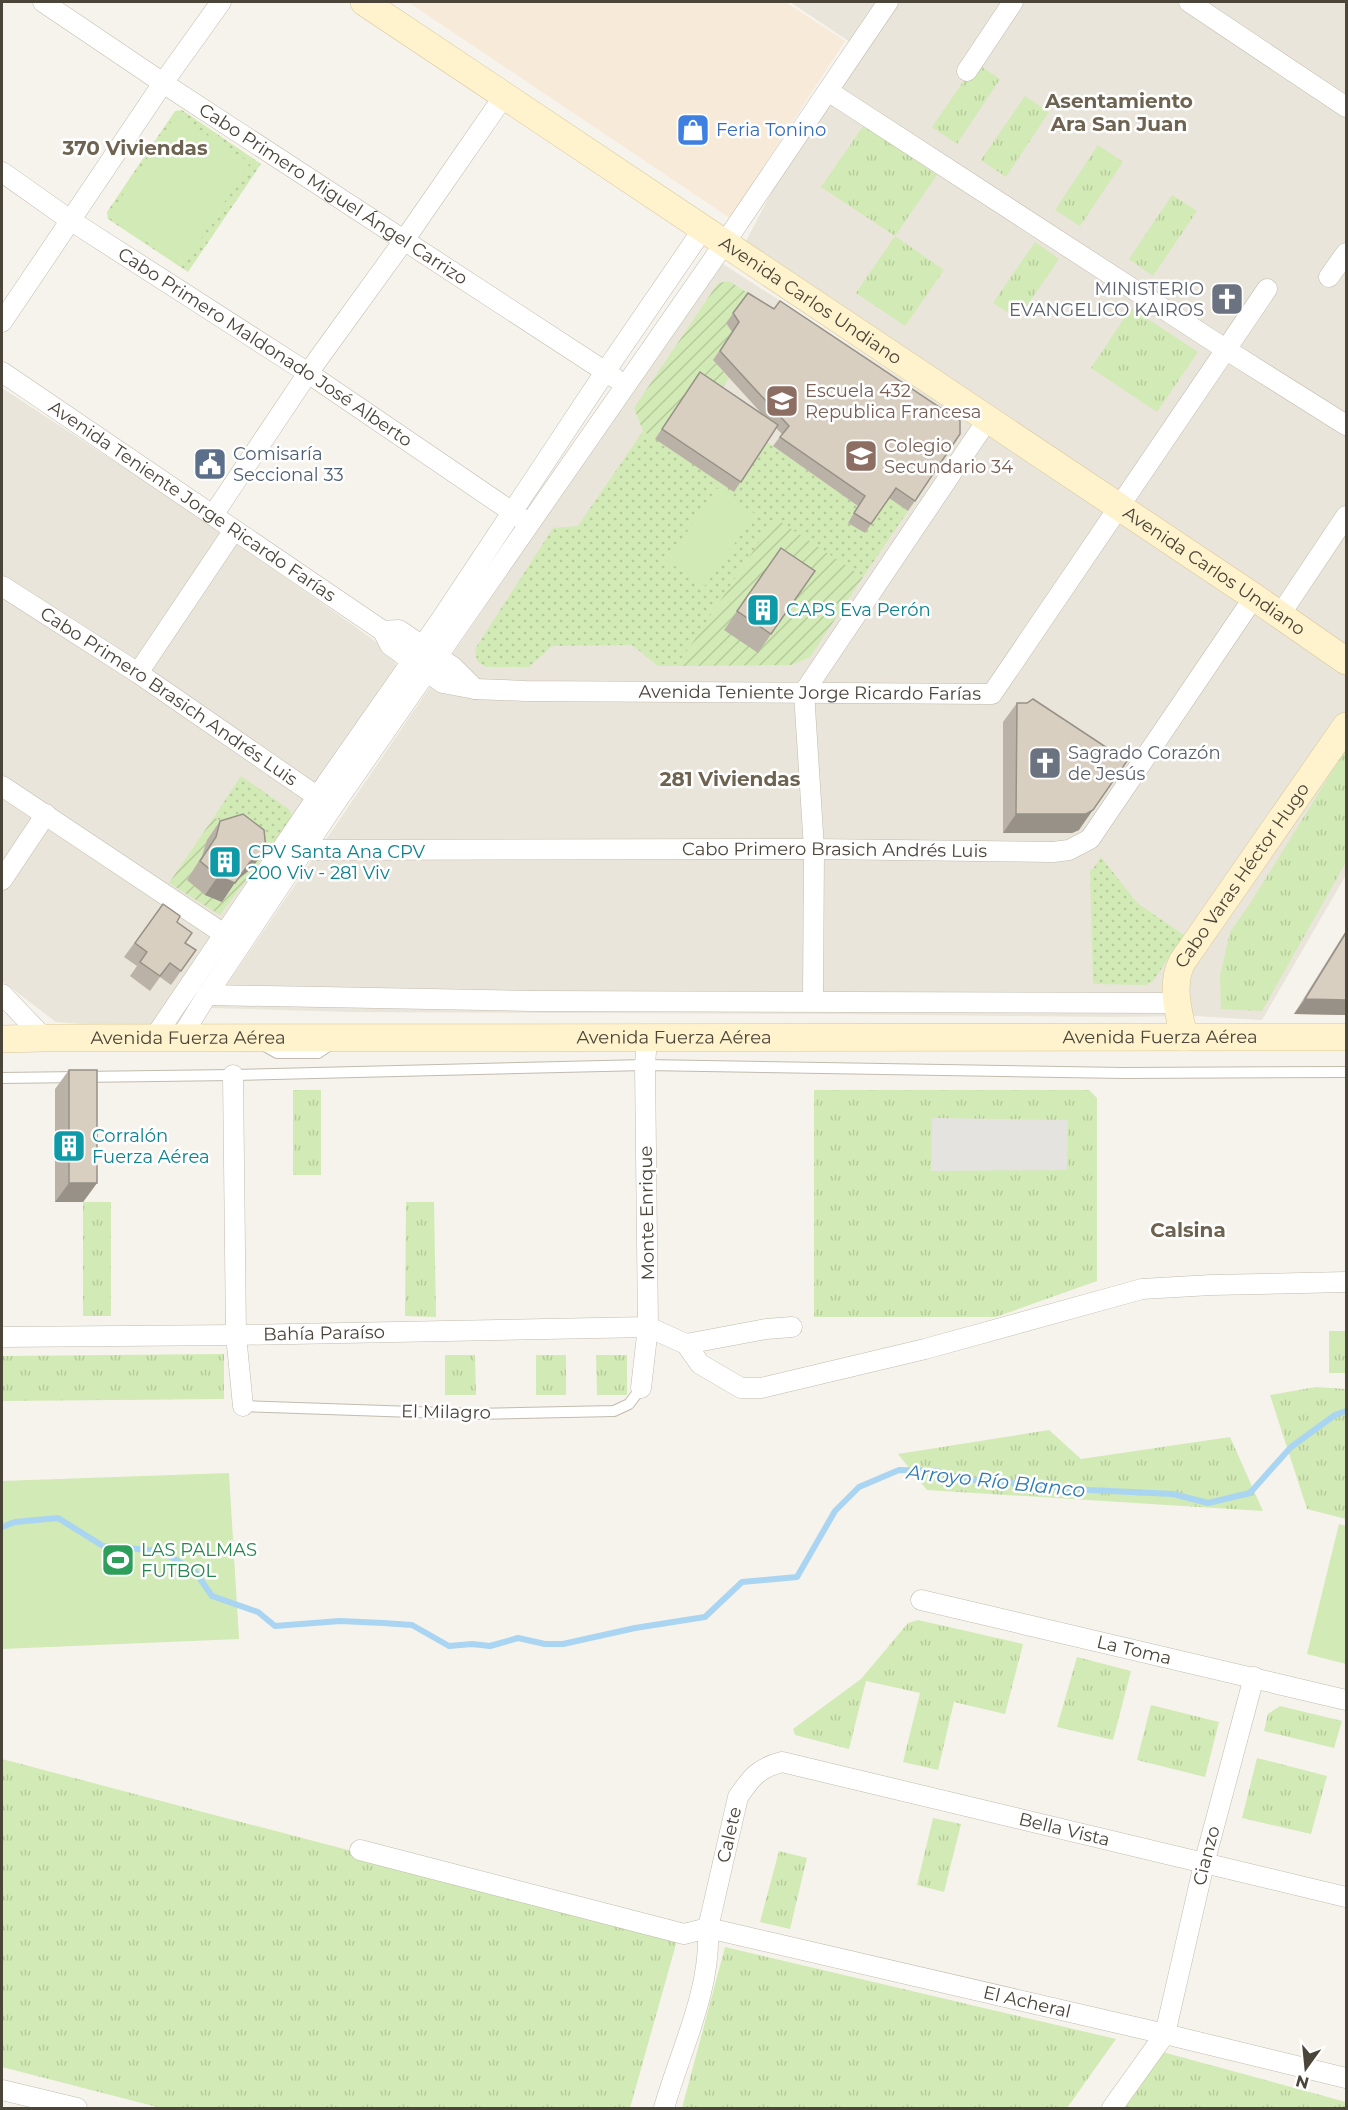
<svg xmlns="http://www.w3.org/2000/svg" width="1348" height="2110" font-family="Montserrat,sans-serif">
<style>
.residential{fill:#eae5da}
.commercial{fill:#f7ead8}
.grass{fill:url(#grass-tufts)}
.park{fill:url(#park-dots)}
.garden{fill:url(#garden-furrows)}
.pitch{fill:#d2eab5}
.parking{fill:#e5e3e0}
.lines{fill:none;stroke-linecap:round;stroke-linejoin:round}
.stream{stroke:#a9d4f2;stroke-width:6}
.lane-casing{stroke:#c2bbae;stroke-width:12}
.street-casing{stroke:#c2bbae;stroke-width:21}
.secondary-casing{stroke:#d6c79b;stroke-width:28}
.lane{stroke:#fff;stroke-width:10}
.street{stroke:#fff;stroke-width:20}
.secondary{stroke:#fff3cd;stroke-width:27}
.wall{fill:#bab2a6}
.shaded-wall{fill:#979187}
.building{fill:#d8cfc1;stroke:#979187;stroke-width:1.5}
.labels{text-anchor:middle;stroke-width:5;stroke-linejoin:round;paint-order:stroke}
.shop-label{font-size:18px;fill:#366cbe;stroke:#fff;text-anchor:start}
.street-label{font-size:18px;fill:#4b4439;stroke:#fff}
.worship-label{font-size:18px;fill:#5b616d;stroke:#fff;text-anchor:end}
.education-label{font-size:18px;fill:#785e54;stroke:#fff;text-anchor:start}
.service-label{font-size:18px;fill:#4e5e75;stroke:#fff;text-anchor:start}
.culture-label{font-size:18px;fill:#0d838f;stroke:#fff;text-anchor:start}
.leisure-label{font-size:18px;fill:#27864d;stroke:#fff;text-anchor:start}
.neighbourhood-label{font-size:20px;font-weight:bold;fill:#6e6250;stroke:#fff}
.water-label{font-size:20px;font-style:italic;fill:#2e7ab2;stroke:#fff}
</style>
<defs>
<pattern id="grass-tufts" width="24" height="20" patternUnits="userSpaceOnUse" patternTransform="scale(1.5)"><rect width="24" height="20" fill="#d2eab5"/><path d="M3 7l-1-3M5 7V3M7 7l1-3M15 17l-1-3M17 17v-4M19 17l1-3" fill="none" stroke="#b6ca9c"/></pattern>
<pattern id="park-dots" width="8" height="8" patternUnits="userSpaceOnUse" patternTransform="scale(1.5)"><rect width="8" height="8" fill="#d2eab5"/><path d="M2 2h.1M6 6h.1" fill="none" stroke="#b6ca9c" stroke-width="1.8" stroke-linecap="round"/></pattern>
<pattern id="garden-furrows" width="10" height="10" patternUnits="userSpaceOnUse" patternTransform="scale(1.5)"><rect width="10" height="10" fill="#d2eab5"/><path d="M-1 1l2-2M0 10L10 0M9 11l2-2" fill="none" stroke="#b6ca9c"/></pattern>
</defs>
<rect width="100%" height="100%" fill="#f6f3ec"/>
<g class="residential">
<path d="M 790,2 L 1346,2 L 1346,651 L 746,241 L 850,42 Z"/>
<path d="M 720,262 L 965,420 L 1346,673 L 1346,875 L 1262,1020 L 1195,1016 L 1111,1017 L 826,1014 L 351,1012 L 211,1008 Z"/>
<path d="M 2,388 L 166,495 L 336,613 L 389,651 L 395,657 L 396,668 L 149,1029 L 56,1022 L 2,981 Z"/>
</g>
<path class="commercial" d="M 408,2 L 785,2 L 845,41 L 730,218 Z"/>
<g class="grass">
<path d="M 976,63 L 1000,79 L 957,144 L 932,127 Z"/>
<path d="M 1025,96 L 1049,112 L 1006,177 L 981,160 Z"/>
<path d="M 864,125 L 937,175 L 895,236 L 944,270 L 905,326 L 856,293 L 895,236 L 821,187 Z"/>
<path d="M 1098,145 L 1123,162 L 1080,226 L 1055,210 Z"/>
<path d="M 1172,195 L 1197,211 L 1153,276 L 1129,259 Z"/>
<path d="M 1035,242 L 1059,259 L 1018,319 L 993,303 Z"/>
<path d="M 1131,308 L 1198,352 L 1157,412 L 1091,368 Z"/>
<path d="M 1346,749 L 1346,862 L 1262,1011 L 1221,1009 L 1220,976 L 1230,932 L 1251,902 Z"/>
<rect x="293" y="1090" width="28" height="85"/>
<path d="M 814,1090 L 1089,1090 L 1097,1098 L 1097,1281 L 996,1317 L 814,1317 Z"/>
<rect x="83" y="1202" width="28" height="114"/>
<path d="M 406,1202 L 434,1202 L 436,1317 L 405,1316 Z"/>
<rect x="1329" y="1331" width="17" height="42"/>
<path d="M 224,1354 L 224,1399 L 2,1401 L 2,1356 Z"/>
<path d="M 445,1355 L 475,1355 L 476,1395 L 445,1395 Z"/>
<rect x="536" y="1355" width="30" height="40"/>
<path d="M 596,1355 L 627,1355 L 627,1395 L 597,1395 Z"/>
<path d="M 1316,1387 L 1346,1389 L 1346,1519 L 1307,1509 L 1270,1395 Z"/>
<path d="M 1049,1430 L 1081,1459 L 1230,1437 L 1263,1511 L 927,1490 L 898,1454 Z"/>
<path d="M 918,1620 L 1023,1644 L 1005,1714 L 954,1702 L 938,1770 L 903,1762 L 920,1693 L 866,1681 L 849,1749 L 795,1735 L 793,1729 L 861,1679 L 908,1623 Z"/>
<path d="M 1077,1657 L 1131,1671 L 1113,1740 L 1057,1727 Z"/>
<path d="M 1151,1705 L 1219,1722 L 1205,1777 L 1137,1760 Z"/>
<path d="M 1280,1706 L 1342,1721 L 1334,1748 L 1264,1731 L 1268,1714 Z"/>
<path d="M 1257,1758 L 1327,1776 L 1311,1834 L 1242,1818 Z"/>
<path d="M 2,1759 L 678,1937 L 630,2108 L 161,2108 L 2,2067 Z"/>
<path d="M 933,1818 L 961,1824 L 944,1892 L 917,1885 Z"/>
<path d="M 779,1851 L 807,1858 L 790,1929 L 760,1922 Z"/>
<path d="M 725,1947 L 1116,2039 L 1067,2108 L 682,2108 Z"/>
<path d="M 1155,2050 L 1346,2102 L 1346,2108 L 1115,2108 Z"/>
</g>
<g class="park">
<path d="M 182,110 L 261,164 L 188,272 L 108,219 L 107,212 L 175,111 Z"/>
<path d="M 643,431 L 734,491 L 767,442 L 858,506 L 848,523 L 889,497 L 908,511 L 863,577 L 775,519 L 677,666 L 658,666 L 632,645 L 552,646 L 529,667 L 486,667 L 477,661 L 475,649 L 553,528 L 578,526 Z"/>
<path d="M 241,776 L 290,810 L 292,817 L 267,852 L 214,817 Z"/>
<path d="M 1101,857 L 1137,903 L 1184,935 L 1153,981 L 1146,985 L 1093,984 L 1090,869 L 1093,869 Z"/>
</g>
<g class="garden">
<path d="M 729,281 L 774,310 L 726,323 L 732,332 L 713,360 L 729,378 L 716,397 L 693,382 L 655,439 L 643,431 L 634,408 L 718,283 Z"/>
<path d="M 775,518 L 863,577 L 810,657 L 792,665 L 677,666 Z"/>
<path d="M 214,817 L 267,852 L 220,915 L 169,883 Z"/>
</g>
<g class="pitch">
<path d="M 176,115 L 250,163 L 183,266 L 108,217 Z"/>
<path d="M 717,488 L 755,514 L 705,586 L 667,561 Z"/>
<path d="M 229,1473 L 239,1639 L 2,1649 L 2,1481 Z"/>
<path d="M 1339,1524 L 1346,1526 L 1346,1664 L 1307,1654 Z"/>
</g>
<path class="parking" d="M 932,1118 L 1068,1120 L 1067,1170 L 931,1171 Z"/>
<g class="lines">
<path class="stream" d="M 2,1527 L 15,1522 L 58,1518 L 103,1546 L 160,1551 L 194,1570 L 212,1596 L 258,1612 L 275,1626 L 340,1621 L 383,1623 L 412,1625 L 449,1646 L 472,1644 L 490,1646 L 518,1638 L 545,1644 L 563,1644 L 635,1628 L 705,1617 L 742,1582 L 797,1577 L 835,1511 L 859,1487 L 899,1470 L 936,1471 L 964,1479 L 1089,1490 L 1173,1494 L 1208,1503 L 1250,1493 L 1291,1447 L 1335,1415 L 1346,1411"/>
<defs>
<g id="lane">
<path d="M 263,1045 L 277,1053 L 318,1053 L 333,1043"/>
<path d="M 2,1078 L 233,1075 L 645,1065 L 1124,1073 L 1346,1072"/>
<path d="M 243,1406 L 472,1414 L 614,1411 L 629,1404 L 641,1388"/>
</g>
<g id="street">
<path id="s1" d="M 43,2 L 163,83 L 615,378"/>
<path d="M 1189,2 L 1346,107"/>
<path d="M 967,71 L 1013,2"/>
<path d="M 828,91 L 1233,354 L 1346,425"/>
<path id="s2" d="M 2,172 L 70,220 L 308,373 L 521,518"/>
<path d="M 1329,277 L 1346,253"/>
<path d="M 2,322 L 163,83 L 221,2"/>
<path id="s3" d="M 2,372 L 383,631 L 390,645 L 443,683 L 475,689 L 526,691 L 992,694 L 1267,289"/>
<path d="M 213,515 L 308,373 L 405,239 L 504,96"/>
<path id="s4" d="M 2,586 L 138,673 L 328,804"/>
<path d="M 1280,615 L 1346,516"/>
<path d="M 383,631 L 399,630 L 453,667 L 475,689"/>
<path d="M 138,673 L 234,530"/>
<path d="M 2,786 L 236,942"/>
<path id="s5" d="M 288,841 L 304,850 L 814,849 L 1053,852 L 1069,850 L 1090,839 L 1254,597"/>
<path d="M 2,880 L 46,814"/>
<path d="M 2,994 L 44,1038"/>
<path d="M 207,995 L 533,1001 L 1177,1003"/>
<path d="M 813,1001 L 814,849 L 804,692 L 988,419"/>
<path d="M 154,1038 L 317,797 L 442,618 L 605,372 L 703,229"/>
<path d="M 180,1039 L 207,995 L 332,808 L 724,244 L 888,2"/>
<path d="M 233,1075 L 236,1335 L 243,1406"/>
<path id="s6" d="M 2,1337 L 236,1335 L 648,1327 L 686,1344 L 700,1364 L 741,1388 L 761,1388 L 925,1349 L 1142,1289 L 1211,1285 L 1346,1282"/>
<path d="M 686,1344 L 766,1329 L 792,1327"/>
<path d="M 641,1388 L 648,1327 L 645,1065 L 647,1038"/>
<path id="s7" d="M 921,1600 L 1346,1700"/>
<path id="s8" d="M 360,1850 L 684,1934 L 708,1928 L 1165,2034 L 1346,2078"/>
<path d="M 2,2090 L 77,2108"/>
<path id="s9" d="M 664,2108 C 681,2048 711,1992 708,1928 L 738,1797 C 751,1778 758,1768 782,1762 L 1346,1897"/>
<path id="s10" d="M 1112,2108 L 1165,2034 L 1204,1864 L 1254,1677"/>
</g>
<g id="secondary">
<path id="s11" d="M 364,2 L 1254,597 L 1346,661"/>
<path id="s12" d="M 1184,1037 C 1179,1013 1170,986 1182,962 L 1346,726"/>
<path id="s13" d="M 2,1039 L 44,1038 L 1346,1037"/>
</g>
</defs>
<use href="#lane" class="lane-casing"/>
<use href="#street" class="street-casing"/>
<use href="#secondary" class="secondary-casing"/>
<use href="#lane" class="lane"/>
<use href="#street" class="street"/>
<use href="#secondary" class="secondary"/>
</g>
<g class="wall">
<path d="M 748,293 L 915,501 L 908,511 L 889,498 L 865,533 L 848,523 L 858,506 L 773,446 L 782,434 L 776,428 L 734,492 L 655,439 L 700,372 L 763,415 L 713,360 L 732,332 L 726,323 Z"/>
<path d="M 781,548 L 815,571 L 758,653 L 724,630 Z"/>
<path d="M 1017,703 L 1079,830 L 1072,833 L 1003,833 L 1003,722 Z"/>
<path d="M 220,821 L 252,868 L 236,881 L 222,902 L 205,895 L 187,880 L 202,856 L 207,840 Z"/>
<path d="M 163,904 L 177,922 L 185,943 L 196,950 L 171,985 L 160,977 L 150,991 L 130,976 L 137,966 L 124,957 Z"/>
<path d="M 1347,929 L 1347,1015 L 1294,1014 Z"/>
<path d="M 69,1070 L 97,1183 L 83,1202 L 55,1202 L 55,1089 Z"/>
</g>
<g class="shaded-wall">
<path d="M 1127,761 L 1079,830 L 1072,833 L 1003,833 L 1016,814 Z"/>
<path d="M 266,849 L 252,868 L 236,881 L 222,902 L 205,895 L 218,876 L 250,862 Z"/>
<path d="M 1305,999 L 1347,1000 L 1347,1015 L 1294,1014 Z"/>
<path d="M 69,1183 L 97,1183 L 83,1202 L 55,1202 Z"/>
</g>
<g class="building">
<path d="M 748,293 L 774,309 L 780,301 L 960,421 L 960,434 L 915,501 L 896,488 L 871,524 L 854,513 L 865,496 L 780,437 L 789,426 L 720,351 L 739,322 L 733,313 Z"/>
<path d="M 700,372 L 778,425 L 741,482 L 662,429 Z"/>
<path d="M 781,548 L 815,571 L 771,634 L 737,611 Z"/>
<path d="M 1033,699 L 1127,761 L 1093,810 L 1086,814 L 1016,814 L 1017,703 L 1027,703 Z"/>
<path d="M 243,814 L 264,830 L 266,849 L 250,862 L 235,883 L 218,876 L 200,861 L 216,837 L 220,821 Z"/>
<path d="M 163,904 L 180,916 L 177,922 L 192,933 L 185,943 L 196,950 L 181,971 L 170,963 L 160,976 L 140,962 L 147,952 L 135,943 Z"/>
<path d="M 1347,931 L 1347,1000 L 1305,999 Z"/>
<rect x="69" y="1070" width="28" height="113"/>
</g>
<defs>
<symbol id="shop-square" viewBox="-11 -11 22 22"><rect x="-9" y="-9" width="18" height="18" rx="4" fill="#3f7fe0" stroke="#fff"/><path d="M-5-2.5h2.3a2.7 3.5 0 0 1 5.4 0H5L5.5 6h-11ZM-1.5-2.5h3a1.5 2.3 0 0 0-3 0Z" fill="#fff"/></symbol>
<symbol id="church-square" viewBox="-11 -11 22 22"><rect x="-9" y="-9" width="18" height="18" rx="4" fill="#6b7280" stroke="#fff"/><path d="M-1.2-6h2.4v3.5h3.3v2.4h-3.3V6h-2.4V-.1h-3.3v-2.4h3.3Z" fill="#fff"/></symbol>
<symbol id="school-square" viewBox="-11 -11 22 22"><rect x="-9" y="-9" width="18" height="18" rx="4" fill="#8d6e63" stroke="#fff"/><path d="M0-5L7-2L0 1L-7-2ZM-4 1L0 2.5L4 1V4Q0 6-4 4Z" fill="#fff"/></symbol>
<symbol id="civic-square" viewBox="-11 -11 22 22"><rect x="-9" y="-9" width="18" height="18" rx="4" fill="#5c6f8a" stroke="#fff"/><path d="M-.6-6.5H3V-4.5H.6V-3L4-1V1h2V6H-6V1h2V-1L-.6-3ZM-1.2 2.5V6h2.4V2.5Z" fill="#fff"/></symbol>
<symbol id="building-square" viewBox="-11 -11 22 22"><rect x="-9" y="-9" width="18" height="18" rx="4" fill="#0f9aa8" stroke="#fff"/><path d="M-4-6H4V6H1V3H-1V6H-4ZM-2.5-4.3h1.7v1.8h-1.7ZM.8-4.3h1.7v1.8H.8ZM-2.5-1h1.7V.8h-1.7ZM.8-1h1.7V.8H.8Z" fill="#fff"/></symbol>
<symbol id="stadium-square" viewBox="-11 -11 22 22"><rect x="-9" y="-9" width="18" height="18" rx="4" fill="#2e9e5b" stroke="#fff"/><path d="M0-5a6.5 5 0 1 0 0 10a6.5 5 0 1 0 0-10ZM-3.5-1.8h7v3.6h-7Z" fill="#fff"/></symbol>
</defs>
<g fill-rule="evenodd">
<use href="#shop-square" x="674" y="111" width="38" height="38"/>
<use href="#church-square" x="1208" y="280" width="38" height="38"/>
<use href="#school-square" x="763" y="382" width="38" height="38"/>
<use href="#school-square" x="842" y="437" width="38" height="38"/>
<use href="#civic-square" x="191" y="445" width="38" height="38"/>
<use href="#building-square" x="744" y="591" width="38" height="38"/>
<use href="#church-square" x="1026" y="744" width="38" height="38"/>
<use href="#building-square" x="206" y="843" width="38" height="38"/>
<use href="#building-square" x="50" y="1127" width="38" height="38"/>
<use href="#stadium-square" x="99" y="1541" width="38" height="38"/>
</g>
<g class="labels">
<g class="shop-label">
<text x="716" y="136">Feria Tonino</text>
</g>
<g class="street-label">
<text dy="6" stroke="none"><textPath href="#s1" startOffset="348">Cabo Primero Miguel Ángel Carrizo</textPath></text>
<text dy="6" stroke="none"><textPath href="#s11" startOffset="537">Avenida Carlos Undiano</textPath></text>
<text dy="6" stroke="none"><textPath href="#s2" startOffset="316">Cabo Primero Maldonado José Alberto</textPath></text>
<text dy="6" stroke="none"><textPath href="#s3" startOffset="230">Avenida Teniente Jorge Ricardo Farías</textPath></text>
<text dy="6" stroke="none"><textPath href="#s11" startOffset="1023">Avenida Carlos Undiano</textPath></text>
<text dy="6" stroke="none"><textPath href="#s3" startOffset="909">Avenida Teniente Jorge Ricardo Farías</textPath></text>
<text dy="6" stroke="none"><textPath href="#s4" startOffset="200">Cabo Primero Brasich Andrés Luis</textPath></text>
<text dy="6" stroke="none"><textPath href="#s5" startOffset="549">Cabo Primero Brasich Andrés Luis</textPath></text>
<text dy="6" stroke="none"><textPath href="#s12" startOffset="182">Cabo Varas Héctor Hugo</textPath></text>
<text dy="6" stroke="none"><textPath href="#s13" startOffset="1158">Avenida Fuerza Aérea</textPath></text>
<text dy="6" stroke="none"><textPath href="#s13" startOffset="186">Avenida Fuerza Aérea</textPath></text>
<text dy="6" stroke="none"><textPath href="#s13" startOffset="672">Avenida Fuerza Aérea</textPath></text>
<text transform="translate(647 1213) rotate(-91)" y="6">Monte Enrique</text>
<text dy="6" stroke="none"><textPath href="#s6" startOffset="322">Bahía Paraíso</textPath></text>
<text transform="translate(446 1412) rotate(1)" y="6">El Milagro</text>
<text dy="6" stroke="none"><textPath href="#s7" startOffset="219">La Toma</textPath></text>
<text dy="6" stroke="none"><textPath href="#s9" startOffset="669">Bella Vista</textPath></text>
<text dy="6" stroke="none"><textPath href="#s9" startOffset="282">Calete</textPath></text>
<text dy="6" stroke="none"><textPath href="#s10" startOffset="274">Cianzo</textPath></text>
<text dy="6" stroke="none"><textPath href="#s8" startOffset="687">El Acheral</textPath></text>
</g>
<g class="worship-label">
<text x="1204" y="295">MINISTERIO<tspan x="1204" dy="21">EVANGELICO KAIROS</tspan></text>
<text x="1068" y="759" text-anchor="start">Sagrado Corazón<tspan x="1068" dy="21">de Jesús</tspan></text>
</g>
<g class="education-label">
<text x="805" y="397">Escuela 432<tspan x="805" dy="21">Republica Francesa</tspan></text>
<text x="884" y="452">Colegio<tspan x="884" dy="21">Secundario 34</tspan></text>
</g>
<g class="service-label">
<text x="233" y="460">Comisaría<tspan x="233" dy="21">Seccional 33</tspan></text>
</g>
<g class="culture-label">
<text x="786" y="616">CAPS Eva Perón</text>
<text x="248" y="858">CPV Santa Ana CPV<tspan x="248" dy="21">200 Viv - 281 Viv</tspan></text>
<text x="92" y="1142">Corralón<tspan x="92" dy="21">Fuerza Aérea</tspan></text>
</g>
<g class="leisure-label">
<text x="141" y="1556">LAS PALMAS<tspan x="141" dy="21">FUTBOL</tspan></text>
</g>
<g class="neighbourhood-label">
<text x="1119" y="108">Asentamiento<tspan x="1119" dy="23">Ara San Juan</tspan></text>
<text x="135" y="155">370 Viviendas</text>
<text x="730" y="786">281 Viviendas</text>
<text x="1188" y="1237">Calsina</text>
</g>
<g class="water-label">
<text transform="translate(996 1481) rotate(6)" y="7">Arroyo Río Blanco</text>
</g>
</g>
<rect width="1348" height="2110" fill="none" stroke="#4b4439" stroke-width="6"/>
<g transform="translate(1306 2068) rotate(195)" stroke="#ffffff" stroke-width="4.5" paint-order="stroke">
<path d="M0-4.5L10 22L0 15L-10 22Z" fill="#4b4439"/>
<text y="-9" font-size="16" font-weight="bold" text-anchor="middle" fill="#4b4439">N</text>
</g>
</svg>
